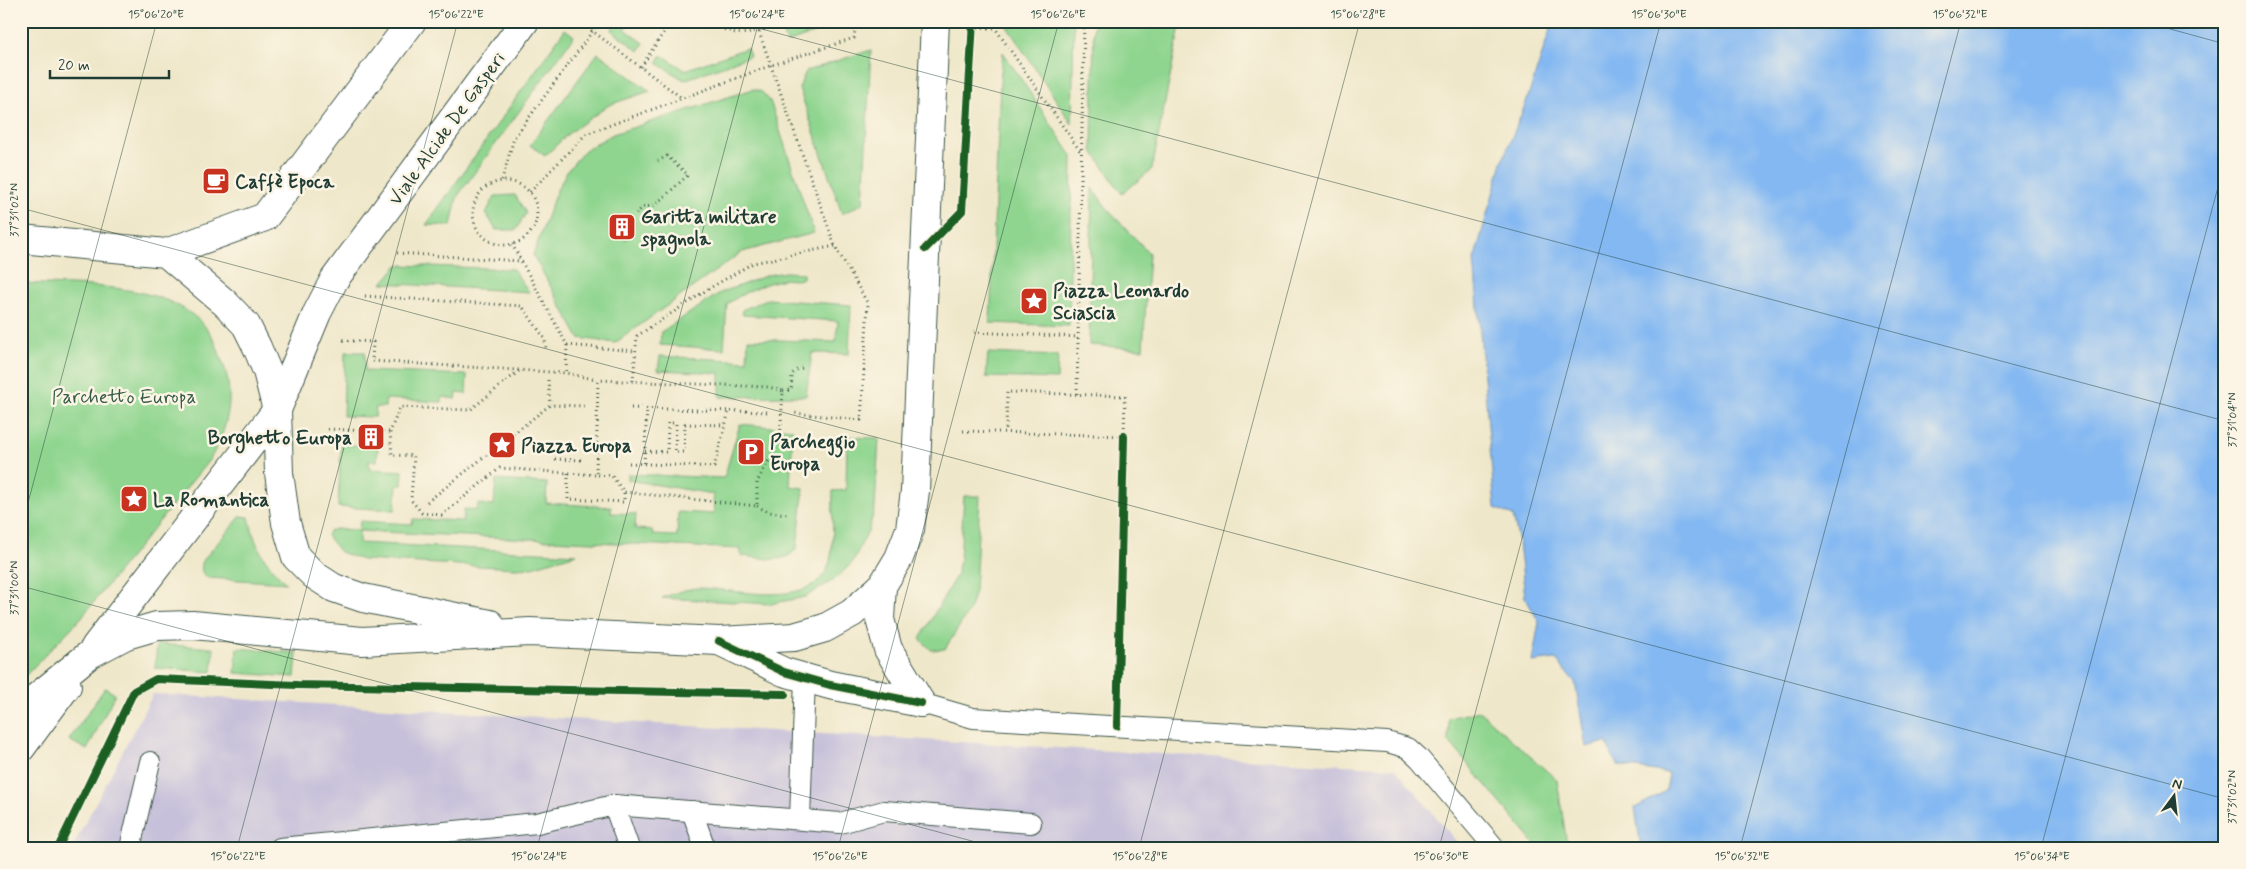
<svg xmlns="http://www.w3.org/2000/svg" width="2246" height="869" font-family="Mynerve,sans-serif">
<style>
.industrial{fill:#c6c0da}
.green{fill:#8fd58f;stroke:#578962;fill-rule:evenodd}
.water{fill:#83b8f2;stroke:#517a93}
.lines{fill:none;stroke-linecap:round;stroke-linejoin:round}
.lane-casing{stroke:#3e564a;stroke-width:22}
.street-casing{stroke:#3e564a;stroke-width:30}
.secondary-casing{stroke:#3e564a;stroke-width:30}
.primary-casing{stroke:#3e564a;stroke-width:30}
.path{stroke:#3e564a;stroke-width:3;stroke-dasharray:1 4;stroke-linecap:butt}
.lane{stroke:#fff;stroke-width:20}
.street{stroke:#fff;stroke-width:28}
.secondary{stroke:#fff;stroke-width:28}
.primary{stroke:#fff;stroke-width:28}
.cycleway-casing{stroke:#fcf5e5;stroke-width:11}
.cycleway{stroke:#1b5e20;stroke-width:8}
.ticks{fill:none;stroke:#1f3d34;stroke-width:1;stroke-opacity:0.45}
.labels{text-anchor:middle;stroke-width:5;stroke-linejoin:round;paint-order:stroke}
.street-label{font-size:19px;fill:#1f3d34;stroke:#fcf5e5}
.poi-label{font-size:19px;font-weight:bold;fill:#1f3d34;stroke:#fcf5e5;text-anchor:start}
.park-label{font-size:19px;fill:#355b46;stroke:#fcf5e5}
.neatline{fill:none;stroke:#1f3d34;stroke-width:2}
.ticks-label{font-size:12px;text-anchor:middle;fill:#1f3d34}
</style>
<rect width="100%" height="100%" fill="#fcf5e5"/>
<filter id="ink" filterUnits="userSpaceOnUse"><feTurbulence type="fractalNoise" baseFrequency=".02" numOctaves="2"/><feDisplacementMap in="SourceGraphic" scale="10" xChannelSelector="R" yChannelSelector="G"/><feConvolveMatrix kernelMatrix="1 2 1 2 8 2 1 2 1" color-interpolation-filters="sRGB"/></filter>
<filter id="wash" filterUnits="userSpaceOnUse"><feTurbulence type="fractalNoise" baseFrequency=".0096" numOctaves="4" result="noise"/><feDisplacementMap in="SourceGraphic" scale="20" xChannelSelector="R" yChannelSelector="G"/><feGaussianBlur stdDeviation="1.12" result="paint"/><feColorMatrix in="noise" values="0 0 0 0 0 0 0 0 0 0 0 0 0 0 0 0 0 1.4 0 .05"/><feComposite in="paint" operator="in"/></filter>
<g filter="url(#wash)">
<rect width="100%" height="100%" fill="#efe7c9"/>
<path class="industrial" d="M 153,694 L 1395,768 L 1462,848 L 72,848 Z"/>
<g class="green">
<path d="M 618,21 L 631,21 L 625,29 L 644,43 L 639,51 L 611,30 Z"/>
<path d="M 821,21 L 841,21 L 841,23 L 787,43 L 783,35 Z"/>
<path d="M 1006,21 L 1074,21 L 1072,124 L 1006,25 Z"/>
<path d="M 1094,21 L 1181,21 L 1152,169 L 1122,194 L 1092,150 Z"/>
<path d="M 565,29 L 574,36 L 457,197 L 451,226 L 426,225 Z"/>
<path d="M 747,48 L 750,56 L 684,80 L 657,63 L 662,55 L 685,70 Z"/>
<path d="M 871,50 L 863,203 L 842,214 L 799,88 L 806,71 Z"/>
<path d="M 1003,52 L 1072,156 L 1069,326 L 990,323 L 1000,83 Z"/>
<path d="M 598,53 L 650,91 L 609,105 L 569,133 L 545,156 L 530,145 Z"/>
<path d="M 753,89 L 762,92 L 770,101 L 814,233 L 742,252 L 615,343 L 579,338 L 533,255 L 556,192 L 567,171 L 585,150 L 613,134 ZM 619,214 L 635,223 L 626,240 L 610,231 Z"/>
<path d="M 1092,188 L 1107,208 L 1149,253 L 1143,349 L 1089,345 Z"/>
<path d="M 515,195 L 526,213 L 516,230 L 496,230 L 486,213 L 495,196 Z"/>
<path d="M 398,265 L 513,269 L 529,292 L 382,283 Z"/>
<path d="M 785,272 L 803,273 L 803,278 C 796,282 788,278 780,280 C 762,284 743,293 727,304 L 724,349 L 660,345 L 661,332 L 720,293 L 768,275 Z"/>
<path d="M 21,283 C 80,287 176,279 212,336 C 216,343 219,353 222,361 C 236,394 228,430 210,459 L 80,619 L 21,680 L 21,589 C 28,581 29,571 21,562 Z"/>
<path d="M 767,299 L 851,305 L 849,354 L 812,353 L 806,396 L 720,397 L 720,373 L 658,370 L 660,356 L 747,361 L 748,339 L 836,342 L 838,321 L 743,315 L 742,310 Z"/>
<path d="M 345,352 L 365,352 L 365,371 L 467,375 L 466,394 L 457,393 L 456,399 L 442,397 L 442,402 L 386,399 L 385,407 L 376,407 L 375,417 L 343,416 Z"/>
<path d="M 988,353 L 1058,356 L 1057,379 L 986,377 Z"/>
<path d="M 740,424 L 793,429 L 790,486 L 804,488 L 797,547 C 787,566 760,557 741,556 L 741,549 L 359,531 L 359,543 L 577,554 L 532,567 L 517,568 L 362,560 L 340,552 L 327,536 L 329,531 L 336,529 L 359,530 L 360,521 L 412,524 L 413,519 L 463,521 L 464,509 L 477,510 L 478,504 L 494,505 L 496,480 L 547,483 L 546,503 L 611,507 L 611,513 L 636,514 L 635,529 L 652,530 L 653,535 L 677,536 L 678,512 L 714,514 L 713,494 L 628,480 L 628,474 L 724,478 Z"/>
<path d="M 847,437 L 879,438 L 875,507 L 869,529 L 852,563 L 835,579 L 805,597 L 770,604 L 662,598 C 673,594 687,588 699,588 C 738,589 822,613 831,556 C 834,535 832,512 833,491 L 846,490 Z"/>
<path d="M 341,444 L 378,447 L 377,461 L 369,461 L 369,469 L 403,471 L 402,485 L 397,485 L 395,510 L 338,507 Z"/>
<path d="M 964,496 L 980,496 L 975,591 L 969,611 L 945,649 L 931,650 L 920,639 L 957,574 L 960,560 Z"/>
<path d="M 241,516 L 249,517 C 256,549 263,560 286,583 L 208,578 C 200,573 201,568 203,560 Z"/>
<path d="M 157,644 L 214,648 L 212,672 L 155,668 Z"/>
<path d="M 237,648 L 297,653 L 295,677 L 235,673 Z"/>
<path d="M 105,688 L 115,694 L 87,750 L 69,740 Z"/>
<path d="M 1479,711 L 1557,780 L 1566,838 L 1572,848 L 1538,848 L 1448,740 L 1449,718 Z"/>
</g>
<path class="water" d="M 1553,21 L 2225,21 L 2225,848 L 1641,848 L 1635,808 L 1666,791 L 1669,773 L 1617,765 L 1606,742 L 1586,747 L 1575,682 L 1555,659 L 1532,662 L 1539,622 L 1525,597 L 1519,542 L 1513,516 L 1495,508 L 1474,260 L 1502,162 L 1527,100 Z"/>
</g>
<g filter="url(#ink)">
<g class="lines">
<defs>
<g id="lane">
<path d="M 921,703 L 973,718 L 1387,742 L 1408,748 L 1419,758 L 1495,848"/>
<path d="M 614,805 L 629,848"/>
<path d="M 692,811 L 705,848"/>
<path d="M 800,819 L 805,678"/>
<path d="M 130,848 L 150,762"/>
<path d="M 280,848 L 537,823 L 614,805 L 840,823 L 884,811 L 1031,823"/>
</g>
<g id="street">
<path d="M 882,586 L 880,619 L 888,649 L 921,703"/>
<path d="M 719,641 L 784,672 L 830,685 L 921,703"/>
</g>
<g id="secondary">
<path d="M 166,253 L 265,217 L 412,21"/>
<path d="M 277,410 L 317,313 L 334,280 L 525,21"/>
</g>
<g id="primary">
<path d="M 21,239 L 166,253 L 225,303 L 246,325 L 257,347 L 267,371 L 277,410 L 279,473 L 286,523 L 296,557 L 314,575 L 334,588 L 363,598 L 490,624"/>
<path d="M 95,647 L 277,410"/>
<path d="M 21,710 L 90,654 L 126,635 L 157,626 L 193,625 L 362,641 L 530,632 L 719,641 L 794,637 L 825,628 L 852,613 L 882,586 L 899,558 L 910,529 L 915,491 L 935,21"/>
<path d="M 21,748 L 67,686"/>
</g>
</defs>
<use href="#lane" class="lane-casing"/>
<use href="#street" class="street-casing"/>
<use href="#secondary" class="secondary-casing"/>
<use href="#primary" class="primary-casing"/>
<g class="path">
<path d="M 579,21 L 682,98"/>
<path d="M 712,21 C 730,39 760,36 779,21"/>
<path d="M 973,27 L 995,28 L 1080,151"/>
<path d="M 759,32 L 835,246 L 868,304 L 861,420 L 793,413"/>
<path d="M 641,67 L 671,21"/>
<path d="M 502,180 L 514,138 L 600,21"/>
<circle cx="505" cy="213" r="32"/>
<path d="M 530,192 L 586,134 L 772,65 L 854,38 L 856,21"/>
<path d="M 636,214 L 643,207 L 654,206 L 688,175 L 667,156 L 658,161"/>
<path d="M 512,244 L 567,345 L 566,373"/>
<path d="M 397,253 L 520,261"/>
<path d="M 365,296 L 522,306 L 545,339 L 546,350"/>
<path d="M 974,332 L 1078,337"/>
<path d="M 343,340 L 373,342 L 372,361 L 566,373 L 598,380 L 769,387 L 783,391 L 780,440 L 757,482 L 757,506 L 624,492 L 611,475 L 596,475 L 598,380"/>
<path d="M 567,345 L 635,351"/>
<path d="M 519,371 L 470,410 L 400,407 L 390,432 L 392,455 L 414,456 L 411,500 L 422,513 L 442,515 L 500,468 L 596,475"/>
<path d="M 548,380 L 550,405"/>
<path d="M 633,381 L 637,336 L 710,288 L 753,263 L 835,246"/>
<path d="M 783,391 L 791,390 L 792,374 L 798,369 L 803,368"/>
<path d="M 1077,394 L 1084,21"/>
<path d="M 631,408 L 769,412"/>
<path d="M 328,429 L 390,432"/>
<path d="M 963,431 L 1124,436 L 1125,396 L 1007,392 L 1006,432"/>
<path d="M 645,451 L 667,452 L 668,423 L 676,423 L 675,452 L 684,452 L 685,424 L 725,425"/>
<path d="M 555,459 L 581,460"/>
<path d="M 629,463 L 714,467 L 729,411"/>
<path d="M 644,463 L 647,408"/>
<path d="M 568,473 L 568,499 L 624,502 L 624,492"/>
<path d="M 427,502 L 550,405 L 584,406"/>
<path d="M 757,506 L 768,512 L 788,514"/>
</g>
<use href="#lane" class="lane"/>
<use href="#street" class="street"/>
<use href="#secondary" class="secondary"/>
<use href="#primary" class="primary"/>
<defs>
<g id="cycleway">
<path d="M 925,249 L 962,211 L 973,21"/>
<path d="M 719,641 L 784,672 L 830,685 L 921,703"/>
<path d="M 1117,726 L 1124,436"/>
<path d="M 58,848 L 134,691 L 156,679 L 297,685 L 785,694"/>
</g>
</defs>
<use href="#cycleway" class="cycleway-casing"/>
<use href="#cycleway" class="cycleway"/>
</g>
</g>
<path class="ticks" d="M 732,21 L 2225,421M 2141,21 L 2225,44M 21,208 L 2225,799M 21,529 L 157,21M 21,586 L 998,848M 237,848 L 458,21M 537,848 L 759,21M 838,848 L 1059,21M 1139,848 L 1360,21M 1439,848 L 1661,21M 1740,848 L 1961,21M 2041,848 L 2225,161"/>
<defs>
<symbol id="cafe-square" viewBox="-11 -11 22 22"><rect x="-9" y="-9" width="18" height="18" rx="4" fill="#c8321e" stroke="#fcf5e5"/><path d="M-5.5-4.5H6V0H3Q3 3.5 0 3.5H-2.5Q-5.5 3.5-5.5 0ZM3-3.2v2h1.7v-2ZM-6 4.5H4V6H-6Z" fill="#fff"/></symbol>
<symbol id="building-square" viewBox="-11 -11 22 22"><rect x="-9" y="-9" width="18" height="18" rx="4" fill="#c8321e" stroke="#fcf5e5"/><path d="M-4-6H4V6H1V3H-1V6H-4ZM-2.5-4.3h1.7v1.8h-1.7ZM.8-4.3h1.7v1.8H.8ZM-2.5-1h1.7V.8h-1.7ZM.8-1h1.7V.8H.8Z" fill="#fff"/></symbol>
<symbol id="sight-square" viewBox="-11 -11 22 22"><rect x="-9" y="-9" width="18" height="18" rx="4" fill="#c8321e" stroke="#fcf5e5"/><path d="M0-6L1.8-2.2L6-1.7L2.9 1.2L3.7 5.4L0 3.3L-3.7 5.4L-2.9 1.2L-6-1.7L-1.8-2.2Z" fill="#fff"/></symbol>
<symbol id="parking-square" viewBox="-11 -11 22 22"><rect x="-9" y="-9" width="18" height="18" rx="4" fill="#c8321e" stroke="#fcf5e5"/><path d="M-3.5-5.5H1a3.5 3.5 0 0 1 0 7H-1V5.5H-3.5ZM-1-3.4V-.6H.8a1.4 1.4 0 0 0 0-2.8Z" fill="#fff"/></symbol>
</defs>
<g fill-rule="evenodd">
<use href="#cafe-square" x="200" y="165" width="32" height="32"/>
<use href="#building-square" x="606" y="211" width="32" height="32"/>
<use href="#sight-square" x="1018" y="285" width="32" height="32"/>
<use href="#building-square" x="355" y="421" width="32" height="32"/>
<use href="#sight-square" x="486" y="429" width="32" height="32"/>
<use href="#parking-square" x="735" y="436" width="32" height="32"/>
<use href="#sight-square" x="118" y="483" width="32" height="32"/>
</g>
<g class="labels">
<g class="street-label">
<text transform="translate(446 128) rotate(-54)" y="7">Viale Alcide De Gasperi</text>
</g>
<g class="poi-label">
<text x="235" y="188">Caffè Epoca</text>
<text x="641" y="223">Garitta militare<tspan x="641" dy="22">spagnola</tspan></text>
<text x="1053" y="297">Piazza Leonardo<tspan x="1053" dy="22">Sciascia</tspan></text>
<text x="352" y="444" text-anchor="end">Borghetto Europa</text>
<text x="770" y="448">Parcheggio<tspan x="770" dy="22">Europa</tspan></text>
<text x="521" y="452">Piazza Europa</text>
<text x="153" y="506">La Romantica</text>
</g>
<g class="park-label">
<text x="124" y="403">Parchetto Europa</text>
</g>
</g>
<rect width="2246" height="869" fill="none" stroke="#fcf5e5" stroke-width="55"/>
<g transform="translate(2174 796) rotate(15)" stroke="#fcf5e5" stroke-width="4" paint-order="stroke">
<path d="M0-4L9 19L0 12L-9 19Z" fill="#1f3d34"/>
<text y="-8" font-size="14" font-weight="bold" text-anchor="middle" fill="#1f3d34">N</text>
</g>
<path d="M50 70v8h119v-8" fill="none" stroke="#1f3d34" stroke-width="2.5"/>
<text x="58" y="70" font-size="15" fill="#1f3d34" stroke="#fcf5e5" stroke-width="4" paint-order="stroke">20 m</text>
<rect x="28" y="28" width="2190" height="814" class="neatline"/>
<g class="ticks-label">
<text x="156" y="18">15°06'20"E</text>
<text x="456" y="18">15°06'22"E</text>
<text x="757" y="18">15°06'24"E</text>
<text x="1058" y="18">15°06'26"E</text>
<text x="1358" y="18">15°06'28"E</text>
<text x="1659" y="18">15°06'30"E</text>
<text x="1960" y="18">15°06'32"E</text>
<text transform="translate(14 210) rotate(-90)" y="4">37°31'02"N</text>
<text transform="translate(2232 420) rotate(-90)" y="4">37°31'04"N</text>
<text transform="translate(14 588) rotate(-90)" y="4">37°31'00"N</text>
<text transform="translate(2232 797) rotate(-90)" y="4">37°31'02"N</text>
<text x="238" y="860">15°06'22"E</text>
<text x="539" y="860">15°06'24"E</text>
<text x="840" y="860">15°06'26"E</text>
<text x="1140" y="860">15°06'28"E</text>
<text x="1441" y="860">15°06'30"E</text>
<text x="1742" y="860">15°06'32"E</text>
<text x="2042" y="860">15°06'34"E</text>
</g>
</svg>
